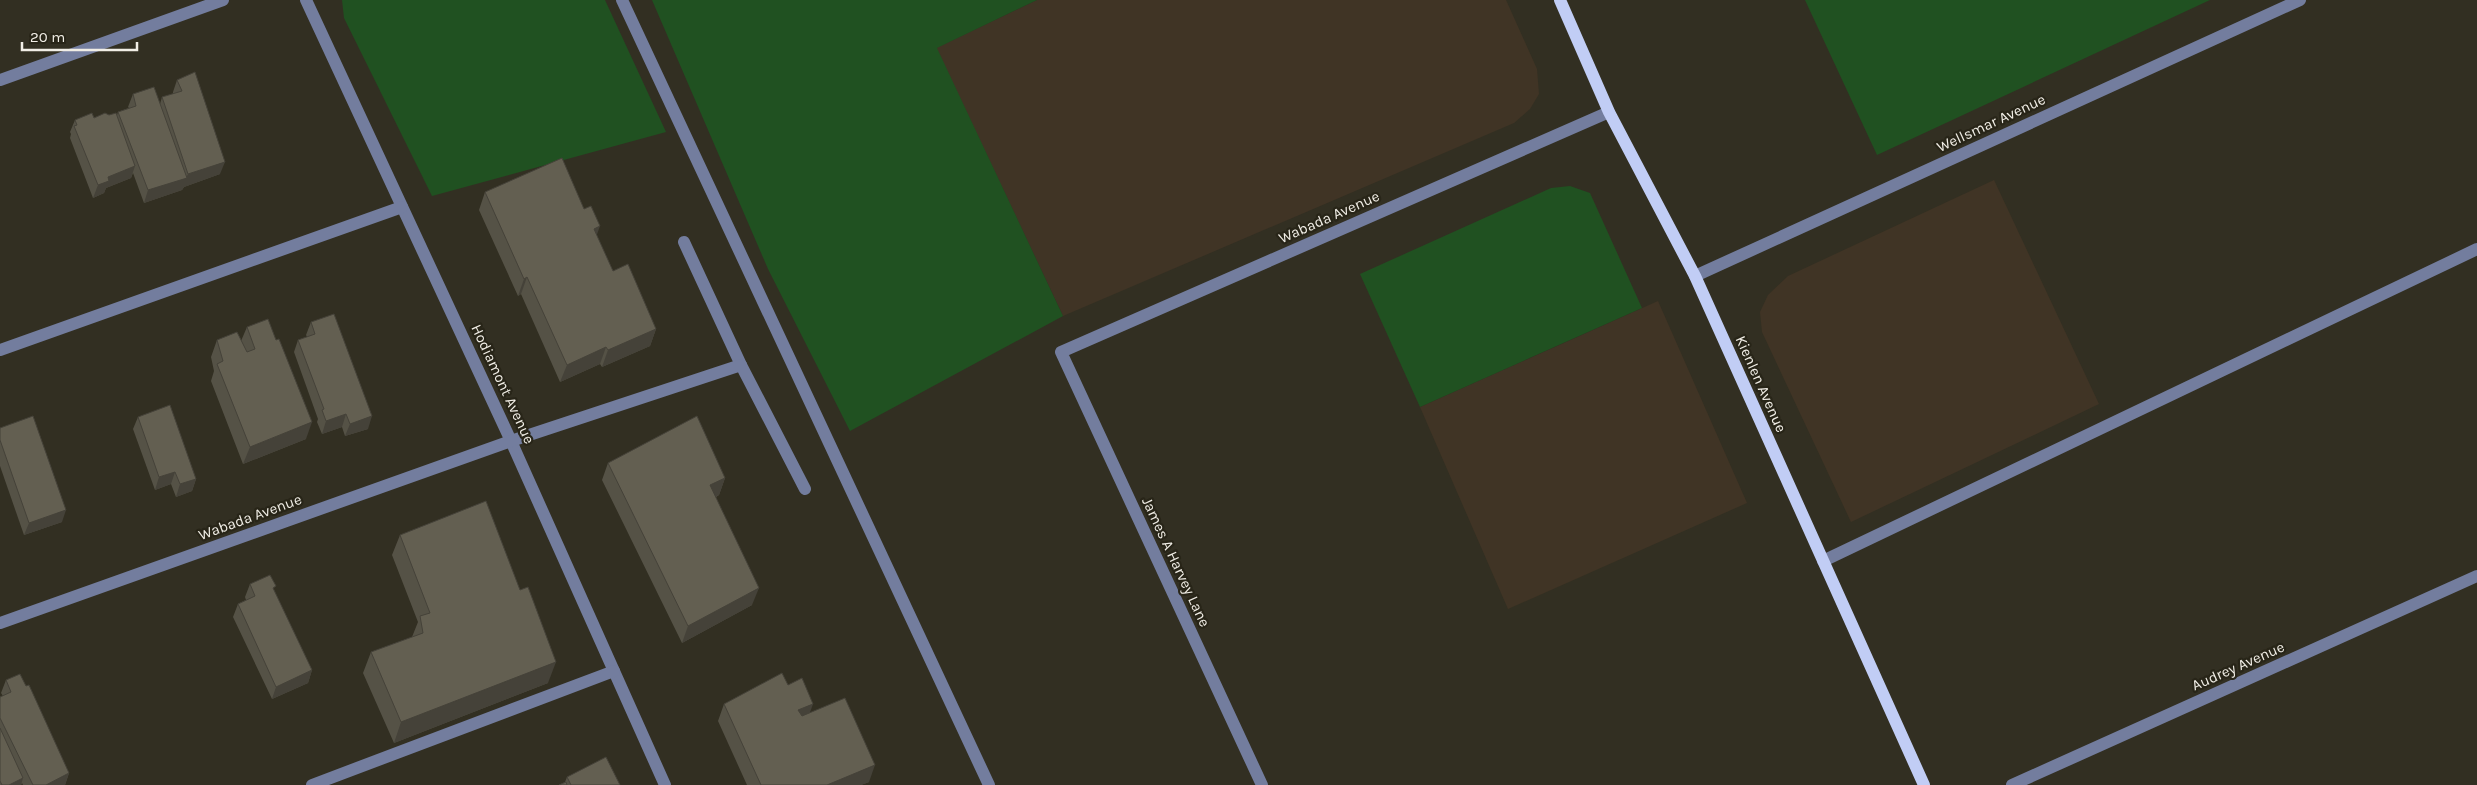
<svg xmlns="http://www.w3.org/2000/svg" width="2477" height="785" font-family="Karla,sans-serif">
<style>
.commercial{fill:#403425}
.green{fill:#205121}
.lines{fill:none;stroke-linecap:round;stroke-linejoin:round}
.minor{stroke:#737d9e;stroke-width:12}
.major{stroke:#c1cdf5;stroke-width:12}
.wall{fill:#555246}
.shaded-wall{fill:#454239}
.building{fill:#635f51;stroke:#454239}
.labels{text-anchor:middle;stroke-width:4.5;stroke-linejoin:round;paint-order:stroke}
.street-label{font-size:15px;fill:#f1eee6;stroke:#282518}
</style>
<rect width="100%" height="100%" fill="#322f22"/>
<g class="commercial">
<path d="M 1037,0 L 1506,0 L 1537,69 L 1539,94 L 1530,109 L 1514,123 L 1063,316 L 936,48 Z"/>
<path d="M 1994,180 L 2099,404 L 1851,522 L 1762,332 L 1760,312 L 1768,295 L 1788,276 Z"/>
<path d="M 1658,301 L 1747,503 L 1508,609 L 1420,407 Z"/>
</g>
<g class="green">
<path d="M 342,0 L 605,0 L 666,132 L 432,196 L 344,18 Z"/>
<path d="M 652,0 L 1037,0 L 937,48 L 1063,316 L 850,431 L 768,269 Z"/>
<path d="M 1805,0 L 2210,0 L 1877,155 Z"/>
<path d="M 1570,186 L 1590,193 L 1642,308 L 1420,407 L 1360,274 L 1551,188 Z"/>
</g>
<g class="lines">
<g class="minor">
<path d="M 306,0 L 511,441 L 665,785"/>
<path d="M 622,0 L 989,785"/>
<path d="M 0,80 L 223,0"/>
<path d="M 684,242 L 741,365"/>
<path d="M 1695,276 L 2300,0"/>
<path d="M 0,350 L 402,207"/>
<path d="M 1823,561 L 2477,249"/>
<path d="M 0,623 L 511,441 L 741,365 L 805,489"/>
<path d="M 312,785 L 614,671"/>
<path d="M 1262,785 L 1061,352 L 1609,112"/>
<path d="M 2012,785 L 2477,576"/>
</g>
<path class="major" d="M 1560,0 L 1609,112 L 1695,276 L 1924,785"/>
</g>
<g class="wall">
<path d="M 177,80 L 220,174 L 184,187 L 182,190 L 144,203 L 133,173 L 131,178 L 106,188 L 104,193 L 93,198 L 70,138 L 71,134 L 70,132 L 75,120 L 109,115 L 117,115 L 118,112 L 129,108 L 128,107 L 133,94 L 160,104 L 162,97 L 173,94 L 173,92 Z"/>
<path d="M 485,192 L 584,209 L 613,271 L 656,329 L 650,346 L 602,367 L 600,364 L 560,382 L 521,294 L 518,296 L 479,210 Z"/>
<path d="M 311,322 L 368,429 L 345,436 L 342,427 L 322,434 L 317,422 L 318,419 L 294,352 L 298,340 L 307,337 L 306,335 Z"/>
<path d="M 247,327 L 306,439 L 243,464 L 211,381 L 214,371 L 211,357 L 217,340 L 241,341 Z"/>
<path d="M 138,417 L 196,479 L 192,491 L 176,497 L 171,484 L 155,490 L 133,429 Z"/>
<path d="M 0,428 L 62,522 L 24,535 L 0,466 Z"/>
<path d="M 608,463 L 725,478 L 719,495 L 716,497 L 752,605 L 682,643 L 602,480 Z"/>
<path d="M 400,535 L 548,683 L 394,743 L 363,673 L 371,652 L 412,637 L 418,622 L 392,555 Z"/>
<path d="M 250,584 L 274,591 L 312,670 L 308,683 L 272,699 L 233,617 L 238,604 L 246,600 L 245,597 Z"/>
<path d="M 6,680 L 69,773 L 65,785 L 23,785 L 22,783 L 21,785 L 0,785 L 0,697 L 3,696 L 1,693 Z"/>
<path d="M 788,685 L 810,713 L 869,782 L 861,785 L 747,785 L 718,721 L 724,704 Z"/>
<path d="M 567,777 L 620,785 L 559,785 L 565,782 Z"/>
</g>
<g class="shaded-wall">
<path d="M 225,162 L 220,174 L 184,187 L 182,190 L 144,203 L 148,190 L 186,178 L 188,174 Z"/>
<path d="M 135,166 L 131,178 L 106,188 L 104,193 L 93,198 L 98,185 L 108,177 Z"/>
<path d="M 600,226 L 594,243 L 594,229 Z"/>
<path d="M 527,277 L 521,294 L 518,296 L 524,279 Z"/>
<path d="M 656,329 L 650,346 L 602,367 L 608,350 Z"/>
<path d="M 606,347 L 600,364 L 560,382 L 567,365 Z"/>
<path d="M 346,414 L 342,427 L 322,434 L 326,421 Z"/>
<path d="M 372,416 L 368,429 L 345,436 L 350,424 Z"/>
<path d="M 312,422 L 306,439 L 243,464 L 250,447 Z"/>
<path d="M 175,472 L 171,484 L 155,490 L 159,477 Z"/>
<path d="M 725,478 L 719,495 L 704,502 L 710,485 Z"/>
<path d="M 196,479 L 192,491 L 176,497 L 180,484 Z"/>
<path d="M 66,510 L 62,522 L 24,535 L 29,523 Z"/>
<path d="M 759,588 L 752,605 L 682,643 L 688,626 Z"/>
<path d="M 556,662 L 548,683 L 394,743 L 401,722 Z"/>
<path d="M 312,670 L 308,683 L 272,699 L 276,687 Z"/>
<path d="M 813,704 L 807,721 L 791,727 L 798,710 Z"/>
<path d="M 875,765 L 869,782 L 861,785 L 827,785 Z"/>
<path d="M 69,773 L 65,785 L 46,785 Z"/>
<path d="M 23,778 L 21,785 L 9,785 Z"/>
</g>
<g class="building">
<path d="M 195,72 L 225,162 L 188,174 L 162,97 L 182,91 L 177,80 Z"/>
<path d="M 154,87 L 187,178 L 148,190 L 118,112 L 136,106 L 133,94 Z"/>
<path d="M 92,113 L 94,118 L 105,113 L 109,115 L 116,113 L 135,166 L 108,177 L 109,181 L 98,185 L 74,126 L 77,125 L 75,120 Z"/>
<path d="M 562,158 L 584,209 L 591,206 L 600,226 L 594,229 L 613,271 L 628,264 L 656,329 L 608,350 L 606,347 L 567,365 L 527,277 L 524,279 L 485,192 Z"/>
<path d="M 334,314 L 372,416 L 350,424 L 346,414 L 326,421 L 322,410 L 324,409 L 298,340 L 315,334 L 311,322 Z"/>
<path d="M 268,319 L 276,340 L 279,339 L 312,422 L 250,447 L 217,364 L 223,361 L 217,340 L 237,332 L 247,352 L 255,349 L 247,327 Z"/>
<path d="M 170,405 L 196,479 L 180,484 L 175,472 L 159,477 L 138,417 Z"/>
<path d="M 33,416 L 66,510 L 29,523 L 0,440 L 0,428 Z"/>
<path d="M 697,416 L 725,478 L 710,485 L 759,588 L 688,626 L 608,463 Z"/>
<path d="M 486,501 L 520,590 L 528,587 L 556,662 L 401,722 L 371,652 L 423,633 L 420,616 L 430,613 L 400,535 Z"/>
<path d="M 270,575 L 276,586 L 273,588 L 312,670 L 276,687 L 238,604 L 255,596 L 250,584 Z"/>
<path d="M 782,673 L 788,685 L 802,678 L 813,704 L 798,710 L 802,716 L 845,698 L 875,765 L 827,785 L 761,785 L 724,704 Z"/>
<path d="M 20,674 L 26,686 L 29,685 L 69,773 L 46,785 L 33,785 L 0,718 L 0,697 L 11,692 L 6,680 Z"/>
<path d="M 0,728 L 23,778 L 9,785 L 2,785 L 0,781 Z"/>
<path d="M 606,757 L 620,785 L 571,785 L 567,777 Z"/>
<path d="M 566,782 L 567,785 L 559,785 Z"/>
</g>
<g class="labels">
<g class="street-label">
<text transform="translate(1991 123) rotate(-25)" y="5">Wellsmar Avenue</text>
<text transform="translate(1329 217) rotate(-24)" y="5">Wabada Avenue</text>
<text transform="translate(503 384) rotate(65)" y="5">Hodiamont Avenue</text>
<text transform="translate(1761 384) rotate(66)" y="5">Kienlen Avenue</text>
<text transform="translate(250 517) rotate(-20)" y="5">Wabada Avenue</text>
<text transform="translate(1176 562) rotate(65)" y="5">James A Harvey Lane</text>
<text transform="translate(2238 666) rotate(-24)" y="5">Audrey Avenue</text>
</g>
</g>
<path d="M22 42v8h115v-8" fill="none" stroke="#f1eee6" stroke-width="2.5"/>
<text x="30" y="42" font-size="15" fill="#f1eee6" stroke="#282518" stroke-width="4" paint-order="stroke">20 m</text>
</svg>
